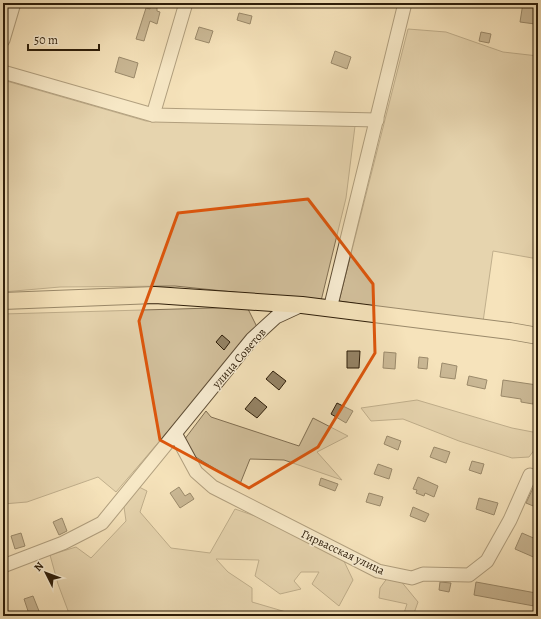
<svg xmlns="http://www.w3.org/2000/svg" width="541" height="619" font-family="Alegreya,serif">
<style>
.green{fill:#d3c19d;stroke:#806f53}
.building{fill:#958466;stroke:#2d1d09}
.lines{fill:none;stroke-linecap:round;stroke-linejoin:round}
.minor-casing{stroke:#5f4e36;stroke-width:15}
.major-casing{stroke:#2d1d09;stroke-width:18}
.minor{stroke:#f8edd3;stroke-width:13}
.major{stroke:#f5e3bb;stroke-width:16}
.marked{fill:none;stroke:#df560c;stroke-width:3;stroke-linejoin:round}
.labels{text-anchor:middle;stroke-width:3;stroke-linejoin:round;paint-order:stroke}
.street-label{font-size:12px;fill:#2d1d09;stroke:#f8edd3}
</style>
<rect width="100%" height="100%" fill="#f5e3bb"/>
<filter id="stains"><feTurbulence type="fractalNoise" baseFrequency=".005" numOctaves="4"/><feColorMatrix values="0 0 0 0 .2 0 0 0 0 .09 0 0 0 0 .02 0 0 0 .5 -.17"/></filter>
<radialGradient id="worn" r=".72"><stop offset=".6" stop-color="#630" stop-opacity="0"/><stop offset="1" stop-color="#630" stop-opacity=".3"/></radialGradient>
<g class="green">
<path d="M 408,29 L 446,32 L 503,52 L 538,56 L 538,259 L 493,251 L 483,322 L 339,301 Z"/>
<path d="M 3,80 L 146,121 L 355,126 L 346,198 L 321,301 L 175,286 L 60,287 L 3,292 Z"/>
<path d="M 247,307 L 257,327 L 116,492 L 98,477 L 27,502 L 3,504 L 3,314 Z"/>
<path d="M 417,400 L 512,428 L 538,433 L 538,445 L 529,457 L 512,458 L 459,441 L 403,419 L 371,421 L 361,408 Z"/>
<path d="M 206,411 L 211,417 L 299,446 L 313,418 L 348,436 L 317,452 L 342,480 L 284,460 L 250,459 L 240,484 L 194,456 L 184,440 Z"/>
<path d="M 139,487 L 147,491 L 140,512 L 171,548 L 210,553 L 235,509 L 281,525 L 342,557 L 353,580 L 339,606 L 312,584 L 319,572 L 301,572 L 294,581 L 301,589 L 280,594 L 255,576 L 259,560 L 216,559 L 228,572 L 252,588 L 252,602 L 286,612 L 289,616 L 70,616 L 58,584 L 50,555 L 76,547 L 91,558 L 126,521 L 124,507 Z"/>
<path d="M 388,577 L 400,580 L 418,602 L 413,616 L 403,616 L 407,604 L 379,598 L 380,588 Z"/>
</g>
<g class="building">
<path d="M 523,3 L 538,6 L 535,24 L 520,22 Z"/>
<path d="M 150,6 L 157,8 L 157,11 L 160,12 L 157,24 L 150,21 L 144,41 L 136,39 L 146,8 L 150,9 Z"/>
<path d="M 239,13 L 252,16 L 250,24 L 237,20 Z"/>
<path d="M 199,27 L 213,31 L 209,43 L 195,39 Z"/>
<path d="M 481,32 L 491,34 L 489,43 L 479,41 Z"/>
<path d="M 335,51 L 351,57 L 347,69 L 331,63 Z"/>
<path d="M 119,57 L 138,63 L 134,78 L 115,72 Z"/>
<path d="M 222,335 L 230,342 L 224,350 L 216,342 Z"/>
<path d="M 347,351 L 360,351 L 359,368 L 347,368 Z"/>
<path d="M 384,352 L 396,353 L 395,369 L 383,368 Z"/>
<path d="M 419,357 L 428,358 L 427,369 L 418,368 Z"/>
<path d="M 442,363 L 457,366 L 455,379 L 440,377 Z"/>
<path d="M 273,371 L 286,381 L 279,390 L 266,379 Z"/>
<path d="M 469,376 L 487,380 L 485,389 L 467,385 Z"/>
<path d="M 503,380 L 537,385 L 533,404 L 521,402 L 521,399 L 501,396 Z"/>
<path d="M 255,397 L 267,407 L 257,418 L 245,409 Z"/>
<path d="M 337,403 L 353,411 L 346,423 L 331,414 Z"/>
<path d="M 387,436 L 401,441 L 398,450 L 384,444 Z"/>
<path d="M 434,447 L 450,452 L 446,463 L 430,457 Z"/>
<path d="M 472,461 L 484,464 L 481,474 L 469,470 Z"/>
<path d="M 378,464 L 392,469 L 389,479 L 374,474 Z"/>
<path d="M 418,477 L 438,486 L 434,497 L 425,493 L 424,496 L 416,493 L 417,490 L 413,489 Z"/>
<path d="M 321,478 L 338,484 L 335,491 L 319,485 Z"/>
<path d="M 534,486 L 538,487 L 538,508 L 526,503 Z"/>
<path d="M 179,487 L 185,496 L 190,493 L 194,499 L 180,508 L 170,493 Z"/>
<path d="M 369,493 L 383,497 L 380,506 L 366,502 Z"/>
<path d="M 479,498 L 498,503 L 494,515 L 476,509 Z"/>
<path d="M 413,507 L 429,514 L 425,522 L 410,516 Z"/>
<path d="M 62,518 L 67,531 L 59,535 L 53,522 Z"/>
<path d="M 21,533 L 25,546 L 15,549 L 11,536 Z"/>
<path d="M 522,533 L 538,540 L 538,559 L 515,549 Z"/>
<path d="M 440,582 L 451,583 L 449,592 L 439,590 Z"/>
<path d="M 476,582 L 536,593 L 534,606 L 474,595 Z"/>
<path d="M 33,596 L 39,611 L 29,614 L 24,599 Z"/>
</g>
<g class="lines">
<defs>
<g id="minor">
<path d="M 3,40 L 14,3"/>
<path d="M 3,72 L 153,115 L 377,120"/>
<path d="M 153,115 L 186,3"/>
<path d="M 330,309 L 405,3"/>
<path d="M 176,435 L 196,472 L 213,487 L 378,571 L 412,578 L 423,574 L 469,575 L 487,561 L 510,520 L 530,475 L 538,479"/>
<path d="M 3,566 L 63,543 L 102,523 L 252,339 L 276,317 L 302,305"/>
</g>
<path id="major" d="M 3,301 L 155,295 L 302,305 L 510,331 L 538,336"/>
</defs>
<use href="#minor" class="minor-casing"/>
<use href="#major" class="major-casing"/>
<use href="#minor" class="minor"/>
<use href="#major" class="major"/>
</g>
<path d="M0 0H541V619H0ZM 308,199 L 373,284 L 375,353 L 318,447 L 249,488 L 160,440 L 139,321 L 178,213 Z" fill="#f5e3bb" fill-opacity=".55" fill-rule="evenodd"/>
<path class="marked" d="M 308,199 L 373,284 L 375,353 L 318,447 L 249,488 L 160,440 L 139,321 L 178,213 Z"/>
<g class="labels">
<g class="street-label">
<text transform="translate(239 358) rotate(-49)" y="4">улица Советов</text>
<text transform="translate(343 552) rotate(25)" y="4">Гирвасская улица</text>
</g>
</g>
<rect width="541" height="619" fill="none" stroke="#f5e3bb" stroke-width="16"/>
<rect x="4" y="4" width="533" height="611" fill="none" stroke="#2d1d09" stroke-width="2"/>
<rect x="8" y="8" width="525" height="603" fill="none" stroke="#2d1d09"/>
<g transform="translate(46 573) rotate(312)" stroke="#f8edd3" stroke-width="3" paint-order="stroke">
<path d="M0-3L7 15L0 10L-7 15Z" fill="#2d1d09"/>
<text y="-6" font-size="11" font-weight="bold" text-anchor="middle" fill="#2d1d09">N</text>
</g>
<path d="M28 44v6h71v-6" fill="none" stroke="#2d1d09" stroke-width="2"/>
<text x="34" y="44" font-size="12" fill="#2d1d09" stroke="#f8edd3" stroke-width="3" paint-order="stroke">50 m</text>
<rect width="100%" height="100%" filter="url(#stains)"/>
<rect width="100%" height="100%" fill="url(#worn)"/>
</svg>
